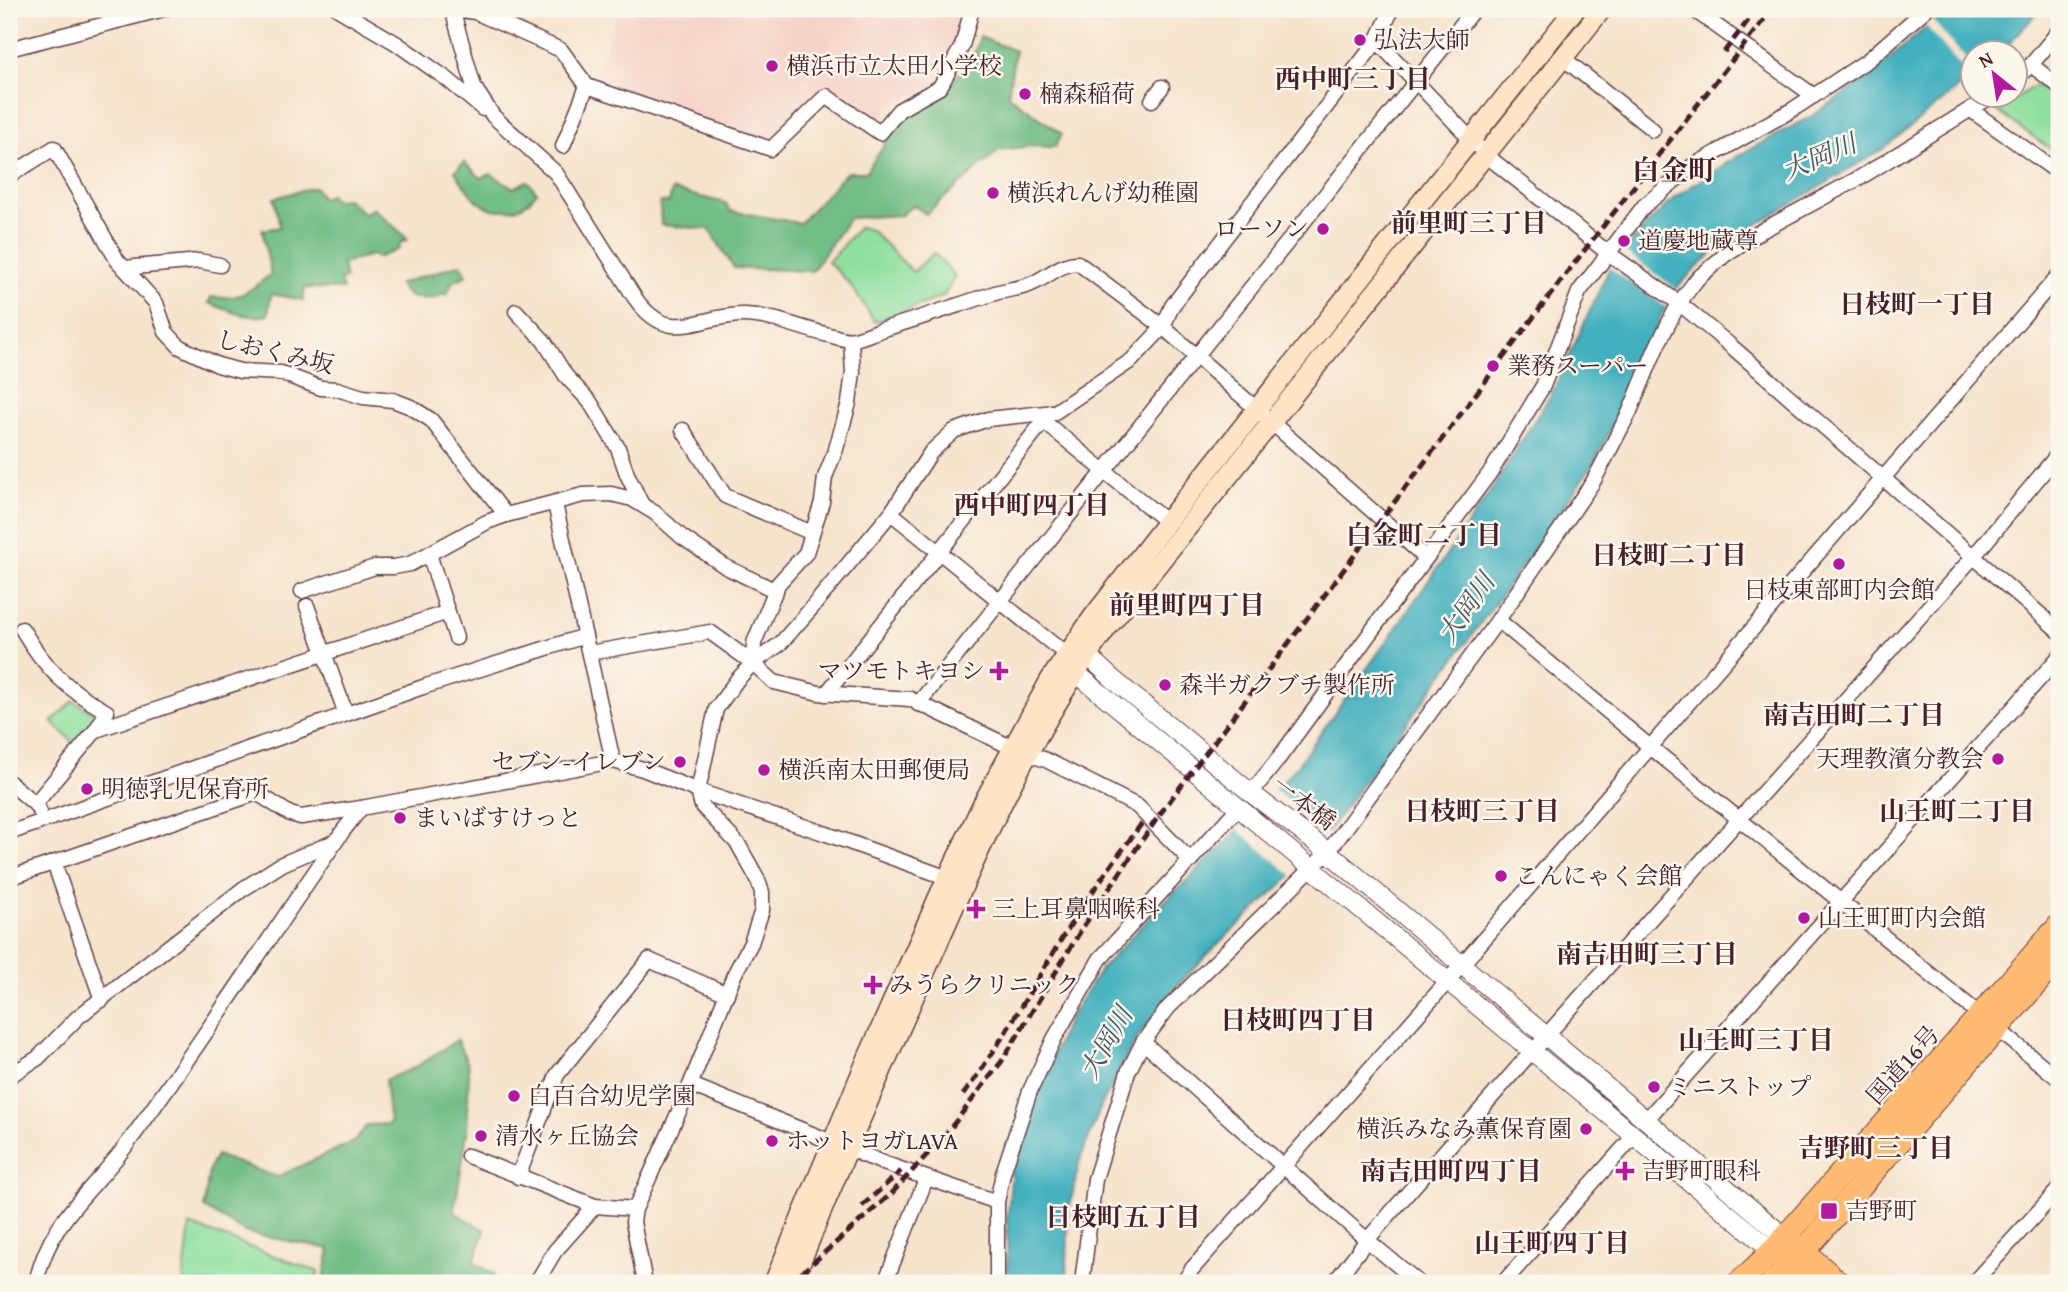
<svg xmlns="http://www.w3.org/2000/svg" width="2068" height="1292" font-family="'Gentium Book Plus','Noto Serif JP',serif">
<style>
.built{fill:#f6d1c5}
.green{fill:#8fe09f;stroke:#6c8065;stroke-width:2}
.forest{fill:#73be86;stroke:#5e6e58;stroke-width:2}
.water{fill:#42b0be;stroke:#466874;stroke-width:2}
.pier{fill:#f6e3cb}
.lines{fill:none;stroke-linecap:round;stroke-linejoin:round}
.minor-casing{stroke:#643c43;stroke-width:17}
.tertiary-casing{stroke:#643c43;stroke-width:20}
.secondary-casing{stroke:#643c43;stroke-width:22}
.primary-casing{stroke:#643c43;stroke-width:25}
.trunk-casing{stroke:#643c43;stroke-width:25}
.minor{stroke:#fff;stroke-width:14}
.tertiary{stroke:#fff;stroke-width:18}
.secondary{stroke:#ffe4c6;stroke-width:19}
.primary{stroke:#febb71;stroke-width:23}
.trunk{stroke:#febb71;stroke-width:23}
.rail{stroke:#4a1f2b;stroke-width:5;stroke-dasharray:10 5;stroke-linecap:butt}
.poi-dot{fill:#b5179e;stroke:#fbf7ec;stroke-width:2.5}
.labels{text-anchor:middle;stroke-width:5;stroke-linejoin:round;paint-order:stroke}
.poi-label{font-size:24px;fill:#4a1f2b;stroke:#fbf7ec;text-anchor:start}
.street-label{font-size:24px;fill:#4a1f2b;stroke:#fbf7ec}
.neighbourhood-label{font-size:26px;font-weight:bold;fill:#4a1f2b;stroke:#fbf7ec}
.water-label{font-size:26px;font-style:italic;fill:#475966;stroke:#fbf7ec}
.quarter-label{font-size:28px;font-weight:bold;fill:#4a1f2b;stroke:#fbf7ec}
</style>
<rect width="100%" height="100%" fill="#fbf7ec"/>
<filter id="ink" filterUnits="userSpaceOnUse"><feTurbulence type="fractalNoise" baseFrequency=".0143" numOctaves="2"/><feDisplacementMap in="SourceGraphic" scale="14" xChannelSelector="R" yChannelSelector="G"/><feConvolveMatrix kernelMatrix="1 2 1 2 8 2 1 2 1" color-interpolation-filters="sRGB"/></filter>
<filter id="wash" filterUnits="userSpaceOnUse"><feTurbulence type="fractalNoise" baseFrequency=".00686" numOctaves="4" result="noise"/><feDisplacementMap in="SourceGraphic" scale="28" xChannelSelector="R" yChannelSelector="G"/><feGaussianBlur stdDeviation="1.57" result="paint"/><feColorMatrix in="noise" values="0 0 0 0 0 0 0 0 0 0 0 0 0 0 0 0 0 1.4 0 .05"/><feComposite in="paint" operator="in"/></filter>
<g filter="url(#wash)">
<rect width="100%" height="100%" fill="#f6e3cb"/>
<path class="built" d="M 619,9 L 969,9 L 955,50 L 931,88 L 890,106 L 881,121 L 874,122 L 826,87 L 805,111 L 768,143 L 592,83 Z"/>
<g class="green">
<path d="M 2036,85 L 2059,102 L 2059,155 L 1997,111 Z"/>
<path d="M 859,227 L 871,230 L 913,272 L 934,253 L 955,276 L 944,296 L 875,322 L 849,283 L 828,262 Z"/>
<path d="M 73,701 L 97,714 L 76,745 L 52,722 Z"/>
<path d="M 190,1225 L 319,1272 L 314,1283 L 183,1283 Z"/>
</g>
<g class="forest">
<path d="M 980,37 L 1015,51 L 1008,95 L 1062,134 L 1055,147 L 1031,146 L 999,150 L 926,214 L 913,205 L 901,215 L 849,218 L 812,271 L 734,268 L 709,229 L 661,225 L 660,202 L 669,203 L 672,190 L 726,203 L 730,211 L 800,223 L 847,172 L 866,172 L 904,116 L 948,90 L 975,52 Z"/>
<path d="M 464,162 L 481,178 L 491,174 L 514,188 L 527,181 L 537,192 C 525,206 519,211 499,210 C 476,207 467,190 455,171 Z"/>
<path d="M 315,187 L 321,198 L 330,195 L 335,200 L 347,199 L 365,214 L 373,208 L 408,239 L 400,243 L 399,249 L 377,258 L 372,255 L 342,263 L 346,278 L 340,280 L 343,289 L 305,288 L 303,300 L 271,294 L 268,315 C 249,320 227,310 209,303 L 211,297 C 241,300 249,292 271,274 L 262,230 L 280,227 L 274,198 Z"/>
<path d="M 461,264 L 467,275 L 452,282 L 447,295 L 441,294 L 437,298 C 420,298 408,302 399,284 Z"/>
<path d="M 457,1040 L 469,1066 L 467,1133 L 454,1212 L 485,1230 L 474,1262 L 494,1274 L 491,1283 L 412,1283 L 407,1275 L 391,1283 L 323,1283 L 330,1249 L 247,1233 L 204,1208 L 209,1170 L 216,1155 L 277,1177 L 355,1141 L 367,1125 L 390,1124 L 385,1080 L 414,1068 Z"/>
</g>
<path class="water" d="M 1948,9 L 2041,9 L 2001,52 L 1974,52 L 1973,76 L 1883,149 L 1719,247 L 1679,285 L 1662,313 L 1642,366 L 1595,461 L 1510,583 L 1328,831 L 1290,877 L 1220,942 L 1173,990 L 1136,1040 L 1102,1104 L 1080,1160 L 1068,1214 L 1067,1272 L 1069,1283 L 1008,1283 L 1007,1223 L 1012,1167 L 1032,1102 L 1068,1020 L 1100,970 L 1158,908 L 1225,844 L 1293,771 L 1389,638 L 1490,492 L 1553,391 L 1610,267 L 1644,228 L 1675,197 L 1739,155 L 1812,116 L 1862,81 Z"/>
<g class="pier">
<path d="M 1931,19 L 1973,67 L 1974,81 L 1946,104 L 1945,102 L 1972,79 L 1925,25 Z"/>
<path d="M 1621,249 L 1678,290 L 1666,307 L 1607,266 Z"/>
<path d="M 1273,788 L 1328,834 L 1293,876 L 1237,829 Z"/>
</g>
</g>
<g filter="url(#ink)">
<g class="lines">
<defs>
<g id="minor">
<path d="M 338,9 L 396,43 L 447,79 L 483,109"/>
<path d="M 452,9 L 474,87 L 493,116 L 556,173 L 635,298 C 670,348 699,314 745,315 C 775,316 804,330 833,336 C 839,338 847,341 854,339 C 864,337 874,332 884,329 C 921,318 958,305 995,293 C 1005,290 1016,289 1026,286 C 1046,280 1058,263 1078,263 L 1163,327 L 1426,558"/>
<path d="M 456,9 L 475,12 L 561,50 L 587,86 L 771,149 L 826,96 L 880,133 L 899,110 L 940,87 L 962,46 L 972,9"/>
<path d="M 1693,9 L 1814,96"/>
<path d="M 1377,41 L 1486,155 L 1608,253 L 1679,303 L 1731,346 L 2059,631"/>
<path d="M 9,49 L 164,9"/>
<path d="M 1563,58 L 1653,130"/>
<path d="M 2031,65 L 2059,86"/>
<path d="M 2016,78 L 2031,65 L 2059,31"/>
<path d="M 1152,100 L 1162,87"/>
<path d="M 1971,110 L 2059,173"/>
<path d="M 563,146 L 587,86"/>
<path d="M 9,176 L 54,148 L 117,260 L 156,303 L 166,332 L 180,347 L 218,365 L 240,371 L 281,373 L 321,388 L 337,389 L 363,397 L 393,400 L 411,407 L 431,420 L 506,515"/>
<path d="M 124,268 L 199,261 L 220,265"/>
<path d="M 516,311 L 544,341 L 566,376 L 590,402 L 618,448 L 627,474 L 642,505"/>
<path d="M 1043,421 L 1167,522"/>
<path d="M 683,430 L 725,496 L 812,533"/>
<path d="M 555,504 L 613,761"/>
<path d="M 891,513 L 1054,645 L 1069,653"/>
<path d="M 429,554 L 456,638"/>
<path d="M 302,591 L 375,567 L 394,567 L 410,564 L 487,522 L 506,515 L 583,495 L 611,494 L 632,499 L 655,513 L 682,537 L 726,567 L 776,591"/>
<path d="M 307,606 L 346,714"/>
<path d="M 1498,620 L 1649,746 L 2059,1079"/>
<path d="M 22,629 C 46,670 67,689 107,712 L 96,730 L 35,804"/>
<path d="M 589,653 L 710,632 L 753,663 L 774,682 L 819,693 L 910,699 L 1015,749"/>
<path d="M 753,663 L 754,643 L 778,584 L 806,553 L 822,502 L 825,477 L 836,449 L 849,403 L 853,372 L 851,340"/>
<path d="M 826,694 L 1051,412"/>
<path d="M 918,704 L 1474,9"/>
<path d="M 96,730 L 448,612"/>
<path d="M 1028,754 L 1046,760 L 1137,806 L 1191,861"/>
<path d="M 9,782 L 35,804 L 39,810"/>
<path d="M 1251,793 L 1276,762 L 1373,629 L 1492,470 L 1543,386 L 1579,292 L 1644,206 L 1691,167 L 1792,110 L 1868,60 L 1926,9"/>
<path d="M 9,833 L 423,687 L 585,636"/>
<path d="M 54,863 L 102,1000"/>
<path d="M 9,878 L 257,793 L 290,814 L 301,817 L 361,808 L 613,761 L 643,769 L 698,791 L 824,833 L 948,878"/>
<path d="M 1143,1042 L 1367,1240 L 1419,1283"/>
<path d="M 9,1057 L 13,1074"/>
<path d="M 9,1076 L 38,1058 L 78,1017 L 243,889 L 282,864 L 334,842"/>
<path d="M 691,1085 L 886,1164 L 997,1202"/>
<path d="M 1646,1120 L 2059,657"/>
<path d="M 468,1156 L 595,1206 L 635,1209"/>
<path d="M 518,1177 L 557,1075 L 649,960 L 727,994"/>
<path d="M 36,1283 C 50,1219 88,1196 125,1147 C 201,1044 270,936 343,831 L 361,808"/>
<path d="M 536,1283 L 555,1251 L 595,1206"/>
<path d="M 645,1283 L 633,1222 L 635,1209 L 685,1098 L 734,975 L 751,943 L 762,910 L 762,892 L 757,878 L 738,844 L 702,806 L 698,791 L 716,709 L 737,680 L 753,663 L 780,644 L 809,611 L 891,513 L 931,452 L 954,431 L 988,419 L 1055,412 L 1132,360 L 1163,327 L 1172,306 L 1377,41 L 1392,9"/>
<path d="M 885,1283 L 926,1179"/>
<path d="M 997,1283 L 997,1202 L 1003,1173 L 1030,1091 L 1054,1039 L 1100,959 L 1239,807"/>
<path d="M 1082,1283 L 1095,1179 L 1128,1072 L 1143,1042 L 1168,1008 L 1328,852 L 1498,620 L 1593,482 L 1630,411 L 1657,346 L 1679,303 L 1697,279 L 1726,254 L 1763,230 L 1861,177 L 1995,94"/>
<path d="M 1183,1283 L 1192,1269 L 1439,991 L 2059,275"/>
<path d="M 1334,1283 L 1367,1240 L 1532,1051 L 1547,1037 L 1553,1028 L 1974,556 L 2059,453"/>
<path d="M 1503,1283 L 1634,1136"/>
<path d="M 1973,1283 L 2059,1189"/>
</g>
<path id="tertiary" d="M 1773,1251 L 1075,672 L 1069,653 L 1087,655 L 1114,680 L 1251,793 L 1328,852 L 1786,1238"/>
<g id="secondary">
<path d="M 774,1283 L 866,1062 L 939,896 L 982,805 L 1050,680 L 1093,617 L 1167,522 L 1575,9"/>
<path d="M 792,1283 C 836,1175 882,1068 930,961 C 980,846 1032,730 1106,629 L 1602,9"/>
</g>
<g id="primary">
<path d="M 1739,1283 L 1773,1251"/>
<path d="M 1772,1283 L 1791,1266"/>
</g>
<g id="trunk">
<path d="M 1794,1244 L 1839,1283"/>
<path d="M 1791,1266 L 2059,957"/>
<path d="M 1811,1283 L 1773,1251 L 2059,926"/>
</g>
</defs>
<use href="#minor" class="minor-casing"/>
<use href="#tertiary" class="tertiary-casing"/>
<use href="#secondary" class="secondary-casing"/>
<use href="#primary" class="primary-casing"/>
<use href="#trunk" class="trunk-casing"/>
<use href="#minor" class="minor"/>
<use href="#tertiary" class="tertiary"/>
<use href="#secondary" class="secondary"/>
<use href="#primary" class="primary"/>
<use href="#trunk" class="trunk"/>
<g class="rail">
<path d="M 1724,52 L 1757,9"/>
<path d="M 963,1095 C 1001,1044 1031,989 1064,935 C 1088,896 1115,860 1142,823"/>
<path d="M 862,1206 L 901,1171"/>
<path d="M 790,1283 L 891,1194 L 946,1134 L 1002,1061 L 1083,927 L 1160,814 L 1566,274 L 1772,9"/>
</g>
</g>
</g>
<g class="poi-dot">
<circle cx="1360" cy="40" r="7"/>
<circle cx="772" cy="66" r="7"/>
<circle cx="1025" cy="94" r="7"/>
<circle cx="993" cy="193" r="7"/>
<circle cx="1323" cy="229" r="7"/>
<circle cx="1624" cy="241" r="7"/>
<circle cx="1493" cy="366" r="7"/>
<circle cx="1839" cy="564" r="7"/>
<path d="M995.5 660.5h7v7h7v7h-7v7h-7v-7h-7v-7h7z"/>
<circle cx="1165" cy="685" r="7"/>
<circle cx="1998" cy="759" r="7"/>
<circle cx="680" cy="762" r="7"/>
<circle cx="764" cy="770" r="7"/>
<circle cx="87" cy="789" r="7"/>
<circle cx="400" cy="818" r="7"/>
<circle cx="1501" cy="876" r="7"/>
<path d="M972.5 898.5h7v7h7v7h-7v7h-7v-7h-7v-7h7z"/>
<circle cx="1804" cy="918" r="7"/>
<path d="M869.5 974.5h7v7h7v7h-7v7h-7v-7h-7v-7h7z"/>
<circle cx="1654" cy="1087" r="7"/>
<circle cx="514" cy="1096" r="7"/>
<circle cx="1586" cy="1129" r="7"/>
<circle cx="481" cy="1136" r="7"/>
<circle cx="772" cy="1141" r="7"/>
<path d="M1621.5 1160.5h7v7h7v7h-7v7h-7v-7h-7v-7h7z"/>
<rect x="1820" y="1202" width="18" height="18" rx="3.5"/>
</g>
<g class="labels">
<g class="poi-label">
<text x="1374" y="48">弘法大師</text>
<text x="786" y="74">横浜市立太田小学校</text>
<text x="1039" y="102">楠森稲荷</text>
<text x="1007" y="201">横浜れんげ幼稚園</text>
<text x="1309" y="237" text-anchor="end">ローソン</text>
<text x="1638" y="249">道慶地蔵尊</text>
<text x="1507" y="374">業務スーパー</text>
<text x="1839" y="598" text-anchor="middle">日枝東部町内会館</text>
<text x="985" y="679" text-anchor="end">マツモトキヨシ</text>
<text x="1179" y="693">森半ガクブチ製作所</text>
<text x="1984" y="767" text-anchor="end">天理教濱分教会</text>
<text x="666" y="770" text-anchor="end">セブン-イレブン</text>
<text x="778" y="778">横浜南太田郵便局</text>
<text x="101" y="797">明徳乳児保育所</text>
<text x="414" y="826">まいばすけっと</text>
<text x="1515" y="884">こんにゃく会館</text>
<text x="992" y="917">三上耳鼻咽喉科</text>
<text x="1818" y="926">山王町町内会館</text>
<text x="889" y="993">みうらクリニック</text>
<text x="1668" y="1095">ミニストップ</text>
<text x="528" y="1104">白百合幼児学園</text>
<text x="1572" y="1137" text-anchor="end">横浜みなみ薫保育園</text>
<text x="495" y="1144">清水ヶ丘協会</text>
<text x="786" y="1149">ホットヨガLAVA</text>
<text x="1641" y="1179">吉野町眼科</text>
<text x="1845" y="1219">吉野町</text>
</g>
<g class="street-label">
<text transform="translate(275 352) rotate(13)" y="8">しおくみ坂</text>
<text transform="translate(1304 803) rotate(37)" y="8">一本橋</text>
<text transform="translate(1903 1065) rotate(-48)" y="8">国道16号</text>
</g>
<g class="neighbourhood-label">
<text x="1353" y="88">西中町三丁目</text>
<text x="1469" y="232">前里町三丁目</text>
<text x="1917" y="313">日枝町一丁目</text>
<text x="1032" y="514">西中町四丁目</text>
<text x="1424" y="544">白金町二丁目</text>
<text x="1669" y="564">日枝町二丁目</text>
<text x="1187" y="614">前里町四丁目</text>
<text x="1854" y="724">南吉田町二丁目</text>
<text x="1482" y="820">日枝町三丁目</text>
<text x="1957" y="820">山王町二丁目</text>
<text x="1647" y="963">南吉田町三丁目</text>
<text x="1298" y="1029">日枝町四丁目</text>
<text x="1756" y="1049">山王町三丁目</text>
<text x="1876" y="1157">吉野町三丁目</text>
<text x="1451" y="1180">南吉田町四丁目</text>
<text x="1123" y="1226">日枝町五丁目</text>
<text x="1552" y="1252">山王町四丁目</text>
</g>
<g class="water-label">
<text transform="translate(1819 157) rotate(-23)" y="9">大岡川</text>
<text transform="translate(1466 608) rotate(-55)" y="9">大岡川</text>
<text transform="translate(1106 1043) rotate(-60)" y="9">大岡川</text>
</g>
<g class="quarter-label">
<text x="1674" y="180">白金町</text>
</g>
</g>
<rect width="2068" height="1292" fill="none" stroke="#fbf7ec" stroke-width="35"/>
<g transform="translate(1994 74) rotate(330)"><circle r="33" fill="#fbf7ec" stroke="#b4a19f" stroke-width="2"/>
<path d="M0-5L12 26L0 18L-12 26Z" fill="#b5179e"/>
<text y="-10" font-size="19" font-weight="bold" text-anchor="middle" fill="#4a1f2b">N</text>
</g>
</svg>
